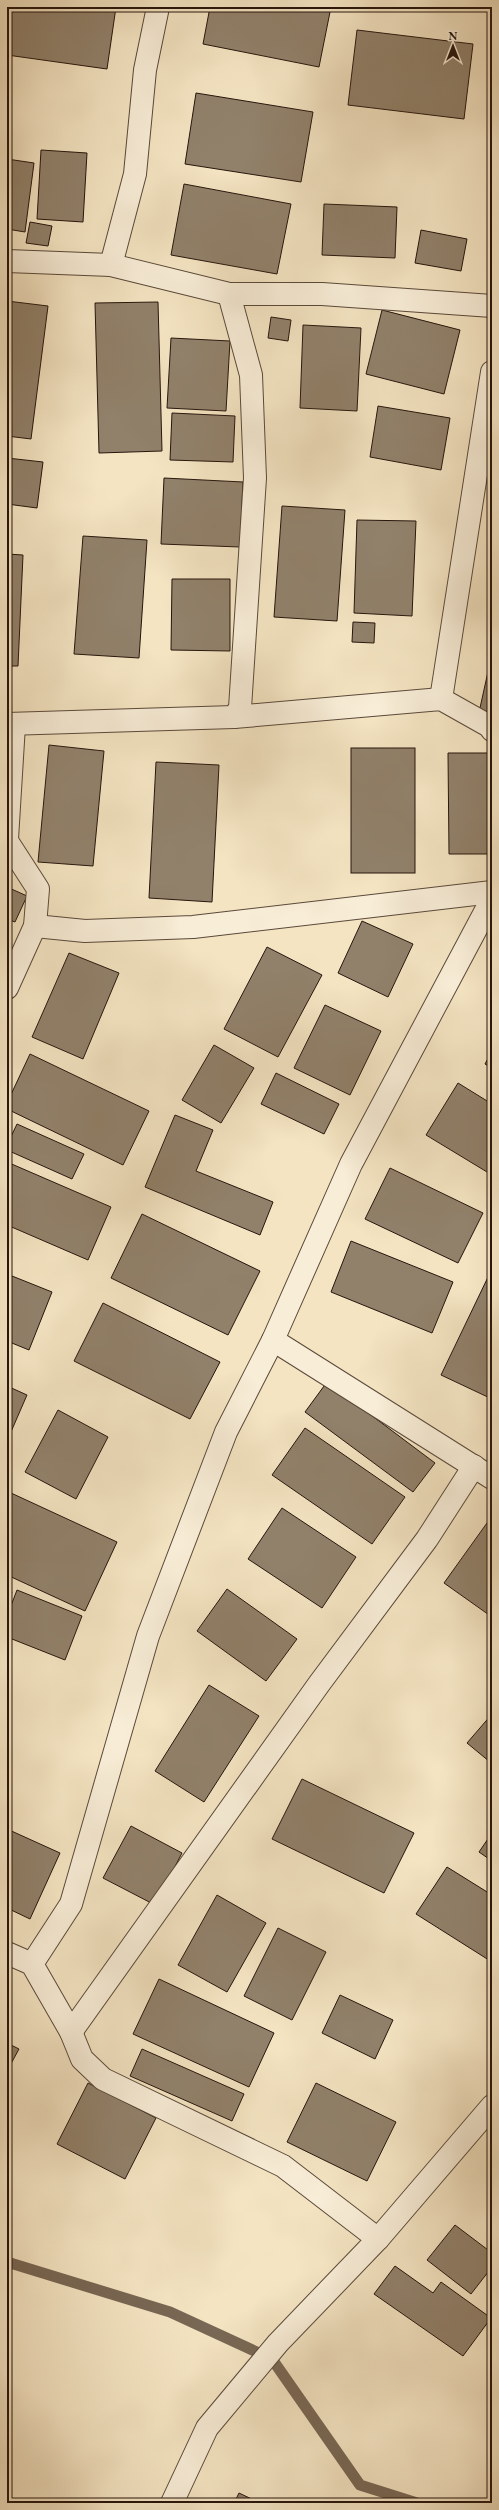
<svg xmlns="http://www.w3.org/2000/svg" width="499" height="2510" font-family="'EB Garamond',serif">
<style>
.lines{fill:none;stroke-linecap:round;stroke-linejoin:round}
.stream{stroke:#786754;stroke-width:11}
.building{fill:#91816b;stroke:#26150d}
.street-casing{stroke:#5a493a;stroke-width:24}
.street{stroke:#f8edd7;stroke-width:22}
</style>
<rect width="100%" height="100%" fill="#f4e4c2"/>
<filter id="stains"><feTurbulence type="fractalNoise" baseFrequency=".005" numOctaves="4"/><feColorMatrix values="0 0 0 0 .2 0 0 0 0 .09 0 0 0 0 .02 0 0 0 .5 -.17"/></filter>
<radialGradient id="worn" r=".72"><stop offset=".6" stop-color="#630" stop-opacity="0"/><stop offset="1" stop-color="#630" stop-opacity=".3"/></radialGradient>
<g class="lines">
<path class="stream" d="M 7,2262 L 170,2312 L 272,2359 L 360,2485 L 417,2503"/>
</g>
<g class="building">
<path d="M 7,7 L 116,7 L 107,69 L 7,55 Z"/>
<path d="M 210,7 L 331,7 L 319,67 L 203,44 Z"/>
<path d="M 357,30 L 473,44 L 464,119 L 348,105 Z"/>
<path d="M 196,93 L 313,112 L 301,182 L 185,164 Z"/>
<path d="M 41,150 L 87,153 L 83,222 L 37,219 Z"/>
<path d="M 7,159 L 34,163 L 25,232 L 7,229 Z"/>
<path d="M 184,184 L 291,204 L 277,274 L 171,255 Z"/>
<path d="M 324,204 L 397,207 L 395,258 L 322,255 Z"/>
<path d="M 30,222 L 52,226 L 48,246 L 26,243 Z"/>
<path d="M 421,230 L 467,239 L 461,271 L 415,263 Z"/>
<path d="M 7,301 L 48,306 L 31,439 L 7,436 Z"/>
<path d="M 158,302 L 162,451 L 99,453 L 95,303 Z"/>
<path d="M 382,310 L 460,330 L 444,394 L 366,374 Z"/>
<path d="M 271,317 L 291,320 L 288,341 L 268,338 Z"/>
<path d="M 303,325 L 361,328 L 357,411 L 300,408 Z"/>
<path d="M 171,338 L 230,341 L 226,411 L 167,408 Z"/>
<path d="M 378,406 L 450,418 L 441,470 L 370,457 Z"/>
<path d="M 172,413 L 235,416 L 233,462 L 170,460 Z"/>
<path d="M 7,458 L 43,462 L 37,508 L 7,504 Z"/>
<path d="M 164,478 L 243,482 L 240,547 L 161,544 Z"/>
<path d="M 282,506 L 345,510 L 337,621 L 274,617 Z"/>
<path d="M 357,520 L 416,521 L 412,616 L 354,613 Z"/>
<path d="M 83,536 L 147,540 L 139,658 L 74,654 Z"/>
<path d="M 7,554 L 23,555 L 18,666 L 7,666 Z"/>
<path d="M 172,579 L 230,579 L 230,651 L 171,650 Z"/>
<path d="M 353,622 L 375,623 L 374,643 L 352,642 Z"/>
<path d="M 491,658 L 492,658 L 492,720 L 478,717 Z"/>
<path d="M 49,745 L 104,751 L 93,866 L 38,862 Z"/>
<rect x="351" y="748" width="64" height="125"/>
<path d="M 448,753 L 492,753 L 492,854 L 449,854 Z"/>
<path d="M 156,762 L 219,765 L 212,902 L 149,898 Z"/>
<path d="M 7,887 L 27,896 L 15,922 L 7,919 Z"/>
<path d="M 362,921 L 413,944 L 388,997 L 338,973 Z"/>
<path d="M 267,947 L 322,975 L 278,1057 L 224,1029 Z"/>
<path d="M 69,953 L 119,973 L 83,1059 L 32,1037 Z"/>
<path d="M 325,1005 L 381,1031 L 350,1095 L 294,1068 Z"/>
<path d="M 214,1045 L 254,1068 L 221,1123 L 182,1100 Z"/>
<path d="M 492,1051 L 492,1068 L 485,1064 Z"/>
<path d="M 30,1054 L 149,1111 L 123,1165 L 7,1109 L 7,1103 Z"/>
<path d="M 276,1073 L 339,1104 L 324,1134 L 261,1104 Z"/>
<path d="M 458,1083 L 492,1104 L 492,1175 L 426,1135 Z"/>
<path d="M 175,1115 L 213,1130 L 196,1171 L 273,1202 L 260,1235 L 145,1187 Z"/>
<path d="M 17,1124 L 84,1154 L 72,1179 L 7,1150 L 7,1145 Z"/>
<path d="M 7,1162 L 111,1207 L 88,1260 L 7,1225 Z"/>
<path d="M 390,1168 L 483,1213 L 458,1263 L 365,1219 Z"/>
<path d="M 142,1214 L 260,1271 L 228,1335 L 111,1278 Z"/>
<path d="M 351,1241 L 453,1282 L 432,1333 L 331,1292 Z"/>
<path d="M 7,1274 L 52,1292 L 29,1350 L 7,1341 Z"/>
<path d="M 489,1275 L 492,1276 L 492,1399 L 441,1375 Z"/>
<path d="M 103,1303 L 220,1362 L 190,1419 L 74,1361 Z"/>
<path d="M 327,1382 L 435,1463 L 413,1492 L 305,1412 Z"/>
<path d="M 7,1386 L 27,1395 L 7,1441 Z"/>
<path d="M 58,1410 L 108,1437 L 76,1499 L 25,1472 Z"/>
<path d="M 305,1428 L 405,1497 L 372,1544 L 272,1475 Z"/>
<path d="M 11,1493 L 117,1542 L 85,1611 L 7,1575 L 7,1502 Z"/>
<path d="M 282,1508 L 356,1557 L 322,1608 L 248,1559 Z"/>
<path d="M 492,1516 L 492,1617 L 444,1583 Z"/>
<path d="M 227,1589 L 297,1639 L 266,1681 L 197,1631 Z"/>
<path d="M 7,1590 L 12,1592 L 7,1605 Z"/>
<path d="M 17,1590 L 82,1616 L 65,1660 L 7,1637 L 7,1616 Z"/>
<path d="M 209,1685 L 259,1716 L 204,1802 L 155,1771 Z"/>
<path d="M 492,1714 L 492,1759 L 490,1762 L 467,1743 Z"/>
<path d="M 302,1779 L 414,1833 L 384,1893 L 272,1839 Z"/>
<path d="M 131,1826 L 182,1853 L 155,1905 L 103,1878 Z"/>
<path d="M 7,1829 L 60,1853 L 30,1919 L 7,1908 Z"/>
<path d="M 492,1833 L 492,1861 L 479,1852 Z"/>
<path d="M 447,1867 L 492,1895 L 492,1962 L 416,1914 Z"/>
<path d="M 217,1895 L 266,1923 L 227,1992 L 178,1965 Z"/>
<path d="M 278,1928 L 326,1952 L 292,2020 L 244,1996 Z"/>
<path d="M 159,1979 L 274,2033 L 249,2087 L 133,2034 Z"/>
<path d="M 340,1995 L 393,2020 L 375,2059 L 322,2033 Z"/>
<path d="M 7,2043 L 19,2049 L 7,2071 Z"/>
<path d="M 142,2049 L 244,2094 L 232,2121 L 130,2076 Z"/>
<path d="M 88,2083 L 156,2118 L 125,2179 L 57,2144 Z"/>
<path d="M 316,2083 L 396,2122 L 367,2181 L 287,2142 Z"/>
<path d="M 455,2225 L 492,2253 L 492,2267 L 471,2294 L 427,2260 Z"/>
<path d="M 395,2266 L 433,2293 L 441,2282 L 491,2318 L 463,2356 L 374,2294 Z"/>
<path d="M 239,2493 L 260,2503 L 234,2503 Z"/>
</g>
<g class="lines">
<defs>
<g id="street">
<path d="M 7,261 L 111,265 L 229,294 L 322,294 L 492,306"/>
<path d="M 111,265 L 135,174 L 145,70 L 158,7"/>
<path d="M 229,294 L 251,375 L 255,478 L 240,708 L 234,717"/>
<path d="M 441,699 L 492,372"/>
<path d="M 7,724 L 234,717 L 441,699 L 489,726 L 492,730"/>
<path d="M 7,839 L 14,725"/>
<path d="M 7,841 L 38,889 L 35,926 L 7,988"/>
<path d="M 35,926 L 85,931 L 193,927 L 492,892"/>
<path d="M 273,1340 L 492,1478"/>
<path d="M 7,1953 L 32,1964 L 71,2032 L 82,2059 L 103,2079 L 283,2166 L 378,2239"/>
<path d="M 32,1964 L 71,1904 L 148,1636 L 226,1432 L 273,1340 L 351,1164 L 492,899"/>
<path d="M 71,2032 L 319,1684 L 427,1539 L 474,1466"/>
<path d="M 172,2503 L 207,2428 L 278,2343 L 378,2239 L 492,2106"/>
</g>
</defs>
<use href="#street" class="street-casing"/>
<use href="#street" class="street"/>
</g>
<rect width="499" height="2510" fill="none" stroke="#f4e4c2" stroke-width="24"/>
<rect x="8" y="8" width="483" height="2494" fill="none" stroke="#26150d" stroke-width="2"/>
<rect x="12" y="12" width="475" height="2486" fill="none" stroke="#26150d"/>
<g transform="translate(453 46)" stroke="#f8edd7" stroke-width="3" paint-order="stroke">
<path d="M0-3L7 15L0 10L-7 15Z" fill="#26150d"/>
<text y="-6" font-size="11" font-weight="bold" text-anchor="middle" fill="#26150d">N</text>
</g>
<rect width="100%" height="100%" filter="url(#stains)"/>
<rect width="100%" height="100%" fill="url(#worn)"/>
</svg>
